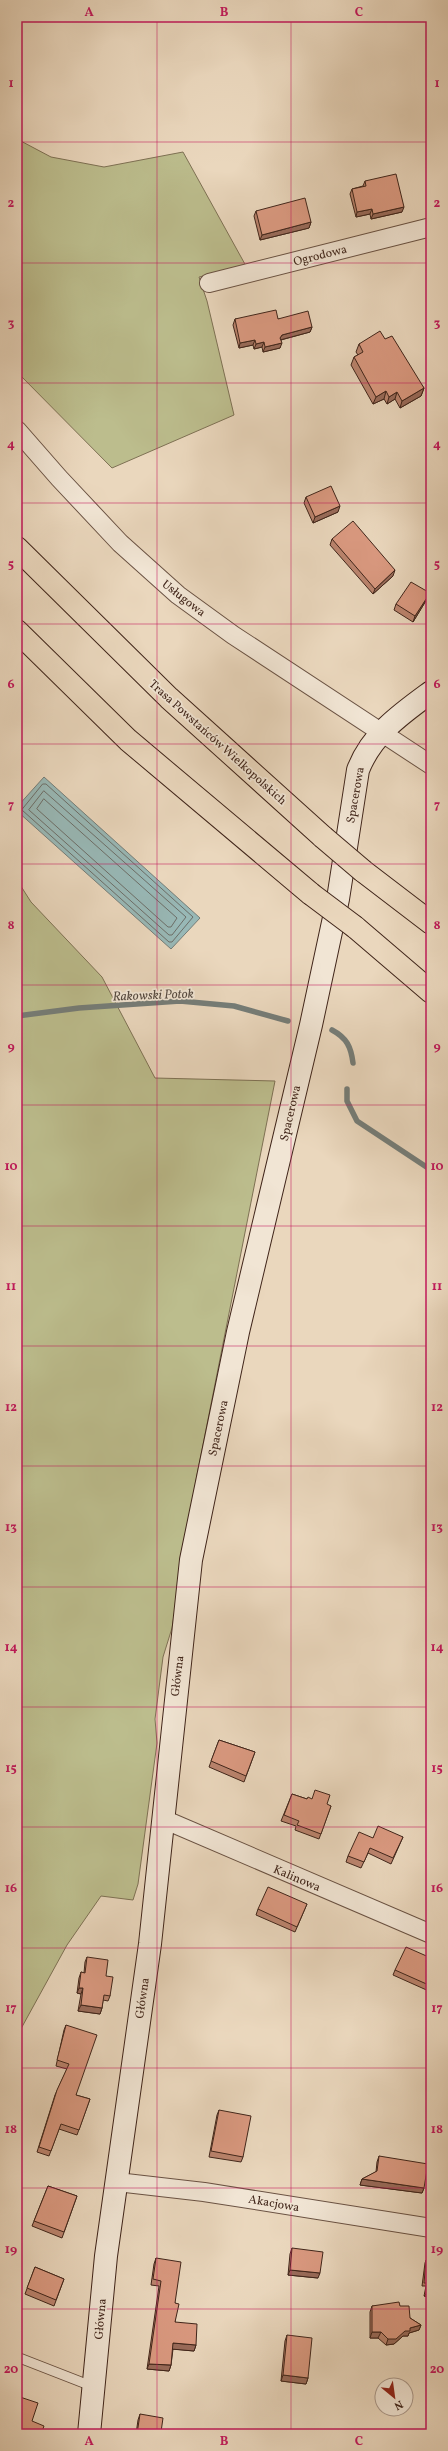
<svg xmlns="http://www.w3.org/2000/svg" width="448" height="2451" font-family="Vollkorn,serif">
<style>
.green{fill:#bcbd8d;stroke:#7e7154}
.water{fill:#98b8b6;stroke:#757d78}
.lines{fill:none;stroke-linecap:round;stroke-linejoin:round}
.shore{stroke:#6c6e68;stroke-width:1}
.stream{stroke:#757d78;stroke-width:5.5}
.lane-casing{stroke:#6a5243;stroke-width:11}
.street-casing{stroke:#6a5243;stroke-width:20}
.secondary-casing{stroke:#40251a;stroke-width:24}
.highway-casing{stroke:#40251a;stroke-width:24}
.lane{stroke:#f1e5d4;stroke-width:9}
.street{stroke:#f1e5d4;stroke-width:18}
.secondary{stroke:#f1e5d4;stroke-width:22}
.highway{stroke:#ead7bd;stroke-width:22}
.highway-bridge-casing{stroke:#40251a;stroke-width:24;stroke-linecap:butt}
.highway-bridge{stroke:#ead7bd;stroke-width:22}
.wall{fill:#bb846e;stroke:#40251a}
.shaded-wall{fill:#996b5a;stroke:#40251a}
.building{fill:#da9980;stroke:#40251a}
.grid{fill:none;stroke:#c2185b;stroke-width:1;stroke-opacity:0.55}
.labels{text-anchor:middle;stroke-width:3.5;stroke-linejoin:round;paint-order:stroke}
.street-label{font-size:12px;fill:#40251a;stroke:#f1e5d4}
.water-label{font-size:13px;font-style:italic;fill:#564a41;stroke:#f1e5d4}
.neatline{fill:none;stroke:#c2185b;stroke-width:1.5}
.grid-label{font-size:13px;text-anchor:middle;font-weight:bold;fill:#c2185b}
</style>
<rect width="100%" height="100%" fill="#ead7bd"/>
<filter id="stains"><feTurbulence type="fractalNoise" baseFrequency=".005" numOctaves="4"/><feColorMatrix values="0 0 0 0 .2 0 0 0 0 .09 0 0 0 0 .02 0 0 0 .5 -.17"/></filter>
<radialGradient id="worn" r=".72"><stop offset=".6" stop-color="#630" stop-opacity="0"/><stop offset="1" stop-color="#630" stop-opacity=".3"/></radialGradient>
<g class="green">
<path d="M 17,139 L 51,157 L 104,167 L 183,152 L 246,266 L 199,277 L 207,301 L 234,415 L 112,468 L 17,372 Z"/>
<path d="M 17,880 L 31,902 L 102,977 L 155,1078 L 275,1081 L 197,1475 L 172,1628 L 163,1657 L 155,1719 L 157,1743 L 138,1884 L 133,1900 L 101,1896 L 67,1945 L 17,2036 Z"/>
</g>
<path class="water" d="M 44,777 L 200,918 L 171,949 L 17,811 L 17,807 Z"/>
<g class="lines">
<g class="shore">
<path d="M 43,784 L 46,784 L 193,917 L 172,942 L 169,942 L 22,810 Z"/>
<path d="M 44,791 L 186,917 L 172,935 L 169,935 L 29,810 Z"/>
<path d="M 44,799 L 177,918 L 171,927 L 168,927 L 37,809 Z"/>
</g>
<g class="stream">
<path d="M 17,1016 L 79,1008 L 180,1001 L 234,1006 L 288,1021"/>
<path d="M 332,1030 C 347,1038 351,1047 353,1063"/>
<path d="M 347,1089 L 347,1101 L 357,1121 L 431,1170"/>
</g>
<defs>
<path id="lane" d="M 17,2357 L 94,2387"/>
<g id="street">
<path d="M 209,283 L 431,227"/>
<path d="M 17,430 L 59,478 L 120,543 L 178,595 L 233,635 L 431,765"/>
<path d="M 163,1819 L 431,1934"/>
<path d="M 117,2182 L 204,2192 L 431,2228"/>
</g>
<path id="secondary" d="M 89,2434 L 106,2256 L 150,1944 L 191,1560 L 238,1332 L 311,1025 L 338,899 L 358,770 C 372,734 401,714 431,692"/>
<g id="highway">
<path d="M 17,548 L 169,698 L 323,837"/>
<path d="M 17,631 L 128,740 L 311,894"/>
<path d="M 363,871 L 431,923"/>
<path d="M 355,927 L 431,992"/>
</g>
</defs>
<use href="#lane" class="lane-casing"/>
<use href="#street" class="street-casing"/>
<use href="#secondary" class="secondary-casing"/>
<use href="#highway" class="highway-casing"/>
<use href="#lane" class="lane"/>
<use href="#street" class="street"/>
<use href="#secondary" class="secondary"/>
<use href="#highway" class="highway"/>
<defs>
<g id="highway-bridge">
<path d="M 323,837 L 363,871"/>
<path d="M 311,894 L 355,927"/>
</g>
</defs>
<use href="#highway-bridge" class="highway-bridge-casing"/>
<use href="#highway-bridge" class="highway-bridge"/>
</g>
<g class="wall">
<path d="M 365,181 L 402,212 L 371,219 L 370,214 L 356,217 L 350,194 L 352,189 L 363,186 Z"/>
<path d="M 256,211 L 311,222 L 309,228 L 260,240 L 254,216 Z"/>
<path d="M 235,319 L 278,319 L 312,327 L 310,332 L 281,340 L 280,348 L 263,352 L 262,347 L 254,349 L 253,345 L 239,348 L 233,325 Z"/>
<path d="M 385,339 L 424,388 L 421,396 L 400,408 L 395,399 L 387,404 L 384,399 L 373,404 L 351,365 L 354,357 L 358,355 L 356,352 L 359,344 Z"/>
<path d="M 306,497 L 338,512 L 313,523 L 304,503 Z"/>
<path d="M 332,539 L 393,576 L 373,594 L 330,545 Z"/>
<path d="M 427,599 L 413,622 L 394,610 L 396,604 Z"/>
<path d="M 219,1740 L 255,1752 L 244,1782 L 209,1767 Z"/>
<path d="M 292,1794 L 307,1799 L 331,1806 L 319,1839 L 295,1830 L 296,1826 L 281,1821 Z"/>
<path d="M 403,1837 L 391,1864 L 368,1853 L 361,1868 L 346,1862 L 348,1856 L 373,1838 Z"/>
<path d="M 307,1904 L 295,1932 L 256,1915 L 258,1909 Z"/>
<path d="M 87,1957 L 106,1976 L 110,1996 L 108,2001 L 103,2000 L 102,2008 L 100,2014 L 78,2011 L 81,1994 L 77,1993 L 79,1978 L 81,1972 L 84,1973 L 85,1962 Z"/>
<path d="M 431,1958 L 431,1992 L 393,1975 L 395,1970 Z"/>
<path d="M 66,2025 L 76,2095 L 90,2099 L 77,2135 L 59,2129 L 49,2156 L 37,2152 L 55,2095 L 67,2069 L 56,2066 L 64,2030 Z"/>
<path d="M 219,2110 L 243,2157 L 241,2162 L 209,2157 L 217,2115 Z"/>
<path d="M 379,2156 L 424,2188 L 422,2193 L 360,2185 L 362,2179 L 376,2172 L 377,2162 Z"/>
<path d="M 48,2186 L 77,2196 L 62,2238 L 32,2226 Z"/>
<path d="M 292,2248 L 318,2278 L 288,2275 L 290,2254 Z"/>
<path d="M 156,2258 L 175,2303 L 175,2322 L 196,2345 L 194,2351 L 173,2349 L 171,2365 L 169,2371 L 147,2369 L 159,2286 L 151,2285 L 154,2264 Z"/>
<path d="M 426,2260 L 431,2261 L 431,2297 L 424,2296 L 426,2286 L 422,2286 L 425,2263 Z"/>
<path d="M 35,2267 L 64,2279 L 54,2306 L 25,2294 Z"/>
<path d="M 372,2306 L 400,2306 L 410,2318 L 421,2325 L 419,2330 L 409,2333 L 408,2336 L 403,2336 L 394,2344 L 386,2345 L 378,2338 L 370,2338 L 370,2312 Z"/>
<path d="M 287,2335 L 308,2378 L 306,2384 L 281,2381 L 285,2341 Z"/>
<path d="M 140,2414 L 161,2432 L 162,2434 L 136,2434 L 138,2420 Z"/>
</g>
<g class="shaded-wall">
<path d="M 404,207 L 402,212 L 371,219 L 373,214 Z"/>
<path d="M 372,209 L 370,214 L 356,217 L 357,212 Z"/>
<path d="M 311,222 L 309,228 L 260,240 L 262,235 Z"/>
<path d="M 312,327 L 310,332 L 280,340 L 280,338 L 282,335 Z"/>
<path d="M 255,340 L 253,345 L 239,348 L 240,343 Z"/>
<path d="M 264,342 L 262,347 L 254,349 L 256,344 Z"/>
<path d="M 282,343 L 280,348 L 263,352 L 265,347 Z"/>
<path d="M 424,388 L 421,396 L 400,408 L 402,401 Z"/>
<path d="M 386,391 L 384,399 L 373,404 L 376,397 Z"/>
<path d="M 397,392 L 395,399 L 387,404 L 389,397 Z"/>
<path d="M 340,506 L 338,512 L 313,523 L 315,517 Z"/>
<path d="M 395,570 L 393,576 L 373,594 L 375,589 Z"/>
<path d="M 430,593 L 427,599 L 413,622 L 415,616 Z"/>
<path d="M 79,1988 L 83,1988 L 81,1994 L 77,1993 Z"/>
<path d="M 81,2005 L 102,2008 L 100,2014 L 78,2011 Z"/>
<path d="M 362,2179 L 424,2188 L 422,2193 L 360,2185 Z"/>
<path d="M 290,2270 L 320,2273 L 318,2278 L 288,2275 Z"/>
<path d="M 426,2294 L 431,2294 L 431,2297 L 424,2296 Z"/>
<path d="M 421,2325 L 419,2330 L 409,2333 L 408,2336 L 403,2336 L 394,2344 L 386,2345 L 388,2339 L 410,2328 Z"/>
<path d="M 372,2332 L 381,2332 L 378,2338 L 370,2338 Z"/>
<path d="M 173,2343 L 196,2345 L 194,2351 L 171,2349 Z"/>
<path d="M 149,2364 L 171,2365 L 169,2371 L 147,2369 Z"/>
<path d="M 283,2375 L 308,2378 L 306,2384 L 281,2381 Z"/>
</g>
<g class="building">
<path d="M 396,174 L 404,207 L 373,214 L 372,209 L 357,212 L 352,189 L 366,186 L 365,181 Z"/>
<path d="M 305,198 L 311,222 L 262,235 L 256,211 Z"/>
<path d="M 276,310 L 278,319 L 308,311 L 312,327 L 282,335 L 280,338 L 282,343 L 265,347 L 264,342 L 256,344 L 255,340 L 240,343 L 235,319 Z"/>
<path d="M 380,331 L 385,339 L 392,336 L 424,388 L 402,401 L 397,392 L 389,397 L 386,391 L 376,397 L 354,357 L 363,352 L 359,344 Z"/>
<path d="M 331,486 L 340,506 L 315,517 L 306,497 Z"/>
<path d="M 353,521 L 395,570 L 375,589 L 332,539 Z"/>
<path d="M 411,582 L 430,593 L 415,616 L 396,604 Z"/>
<path d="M 219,1740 L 255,1752 L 246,1776 L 211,1761 Z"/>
<path d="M 315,1790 L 330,1795 L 327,1804 L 331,1806 L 321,1834 L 297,1825 L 299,1821 L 284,1815 L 292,1794 L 307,1799 L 308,1797 L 312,1799 Z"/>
<path d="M 378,1826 L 403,1837 L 393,1858 L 370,1848 L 364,1862 L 348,1856 L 359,1832 L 373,1838 Z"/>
<path d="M 268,1887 L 307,1904 L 297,1927 L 258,1909 Z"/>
<path d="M 406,1947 L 431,1958 L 431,1986 L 395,1970 Z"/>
<path d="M 87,1957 L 108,1960 L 106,1976 L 113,1977 L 110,1996 L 104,1995 L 102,2008 L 81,2005 L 83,1988 L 79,1988 L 81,1972 L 85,1973 Z"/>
<path d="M 66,2025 L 97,2035 L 76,2095 L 90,2099 L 79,2130 L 61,2124 L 51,2151 L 39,2147 L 57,2090 L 69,2064 L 57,2060 Z"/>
<path d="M 219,2110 L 251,2116 L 243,2157 L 211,2151 Z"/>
<path d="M 379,2156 L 428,2164 L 424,2188 L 362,2179 L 377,2171 Z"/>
<path d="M 48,2186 L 77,2196 L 64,2232 L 34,2221 Z"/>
<path d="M 292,2248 L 323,2252 L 320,2273 L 290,2270 Z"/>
<path d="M 156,2258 L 181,2262 L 175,2303 L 179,2304 L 175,2322 L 197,2324 L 196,2345 L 173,2343 L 171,2365 L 149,2364 L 161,2281 L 153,2279 Z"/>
<path d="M 426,2260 L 431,2261 L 431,2294 L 426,2294 L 427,2283 L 424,2283 Z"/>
<path d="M 35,2267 L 64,2279 L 56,2300 L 27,2288 Z"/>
<path d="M 399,2302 L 400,2306 L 409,2306 L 410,2318 L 421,2325 L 410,2328 L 410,2331 L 405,2331 L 396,2339 L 388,2339 L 381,2332 L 372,2332 L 372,2306 Z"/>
<path d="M 287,2335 L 312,2338 L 308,2378 L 283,2375 Z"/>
<path d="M 17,2396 L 38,2403 L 32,2421 L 44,2426 L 41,2434 L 17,2434 Z"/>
<path d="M 140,2414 L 163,2418 L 161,2432 L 163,2433 L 162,2434 L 137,2434 Z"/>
</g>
<path class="grid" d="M 157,17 L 157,2434M 291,17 L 291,2434M 17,142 L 431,142M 17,263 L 431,263M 17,383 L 431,383M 17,503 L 431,503M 17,624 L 431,624M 17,744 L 431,744M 17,864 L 431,864M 17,985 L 431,985M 17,1105 L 431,1105M 17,1226 L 431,1226M 17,1346 L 431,1346M 17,1466 L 431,1466M 17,1587 L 431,1587M 17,1707 L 431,1707M 17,1827 L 431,1827M 17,1948 L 431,1948M 17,2068 L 431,2068M 17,2188 L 431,2188M 17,2309 L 431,2309"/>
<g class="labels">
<g class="street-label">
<text transform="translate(320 255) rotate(-14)" y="4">Ogrodowa</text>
<text transform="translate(184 598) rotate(38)" y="4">Usługowa</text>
<text transform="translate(218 742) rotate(42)" y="4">Trasa Powstańców Wielkopolskich</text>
<text transform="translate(355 795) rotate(-80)" y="4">Spacerowa</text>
<text transform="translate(290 1113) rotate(-77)" y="4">Spacerowa</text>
<text transform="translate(218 1428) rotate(-78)" y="4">Spacerowa</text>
<text transform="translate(177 1676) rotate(-83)" y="4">Główna</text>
<text transform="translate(297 1878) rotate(23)" y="4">Kalinowa</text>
<text transform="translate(142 1998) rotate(-82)" y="4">Główna</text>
<text transform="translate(274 2203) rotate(10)" y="4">Akacjowa</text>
<text transform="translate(100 2319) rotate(-85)" y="4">Główna</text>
</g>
<g class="water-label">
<text transform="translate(153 994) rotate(-2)" y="5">Rakowski Potok</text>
</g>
</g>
<rect width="448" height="2451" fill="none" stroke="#ead7bd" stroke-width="44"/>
<g transform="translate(394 2397) rotate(151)"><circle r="19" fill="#f1e5d4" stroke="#aa988a"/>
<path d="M0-3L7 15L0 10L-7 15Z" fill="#8f2418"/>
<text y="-6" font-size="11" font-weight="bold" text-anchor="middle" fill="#40251a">N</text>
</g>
<rect x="22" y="22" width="404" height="2407" class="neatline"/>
<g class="grid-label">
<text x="89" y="16">A</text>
<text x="224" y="16">B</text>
<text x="359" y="16">C</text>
<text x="11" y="87">1</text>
<text x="437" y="87">1</text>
<text x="11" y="207">2</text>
<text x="437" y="207">2</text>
<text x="11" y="327">3</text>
<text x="437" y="327">3</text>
<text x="11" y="448">4</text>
<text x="437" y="448">4</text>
<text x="11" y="568">5</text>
<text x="437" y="568">5</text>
<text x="11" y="688">6</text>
<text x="437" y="688">6</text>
<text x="11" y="809">7</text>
<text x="437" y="809">7</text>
<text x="11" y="929">8</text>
<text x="437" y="929">8</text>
<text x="11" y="1050">9</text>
<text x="437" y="1050">9</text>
<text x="11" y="1170">10</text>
<text x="437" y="1170">10</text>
<text x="11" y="1290">11</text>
<text x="437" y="1290">11</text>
<text x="11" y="1411">12</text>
<text x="437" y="1411">12</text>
<text x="11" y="1531">13</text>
<text x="437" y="1531">13</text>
<text x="11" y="1651">14</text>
<text x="437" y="1651">14</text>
<text x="11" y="1772">15</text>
<text x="437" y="1772">15</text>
<text x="11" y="1892">16</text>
<text x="437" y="1892">16</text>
<text x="11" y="2012">17</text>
<text x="437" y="2012">17</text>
<text x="11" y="2133">18</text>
<text x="437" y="2133">18</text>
<text x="11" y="2253">19</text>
<text x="437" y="2253">19</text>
<text x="11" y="2373">20</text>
<text x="437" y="2373">20</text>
<text x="89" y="2445">A</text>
<text x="224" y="2445">B</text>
<text x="359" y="2445">C</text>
</g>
<rect width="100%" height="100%" filter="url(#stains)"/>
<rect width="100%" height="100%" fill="url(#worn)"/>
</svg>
